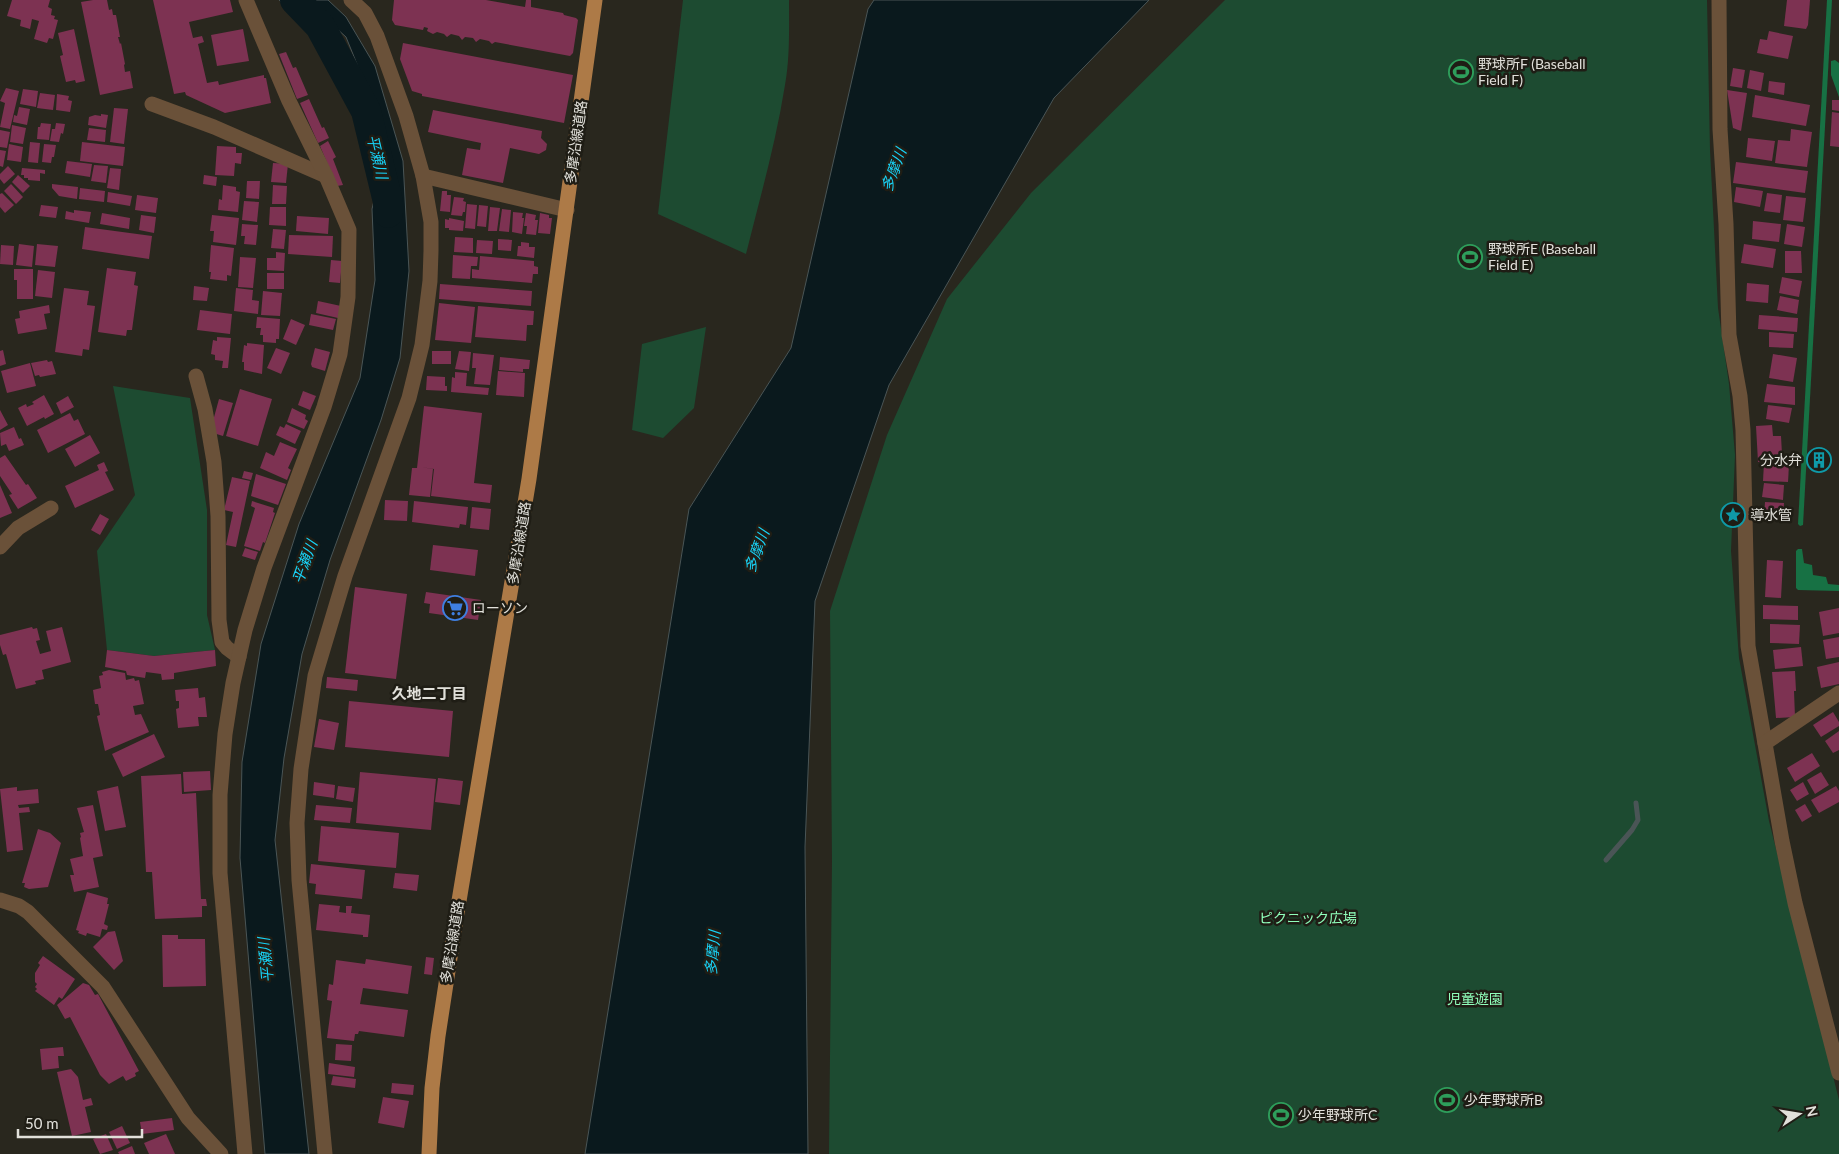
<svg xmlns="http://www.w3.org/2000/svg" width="1839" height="1154" font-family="Lato,'Noto Sans JP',sans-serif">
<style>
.green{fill:#1d4b31}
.forest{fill:#177144}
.water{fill:#0a191d;stroke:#4a5556}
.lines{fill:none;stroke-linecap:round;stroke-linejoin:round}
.stream{stroke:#4a5556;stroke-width:5}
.river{stroke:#0a191d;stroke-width:30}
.building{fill:#7d3252}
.minor{stroke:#6a5139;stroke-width:15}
.major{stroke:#ad7a47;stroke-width:15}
.labels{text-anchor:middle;stroke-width:5;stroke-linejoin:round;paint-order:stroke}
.poi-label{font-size:14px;fill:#e1e0da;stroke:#1f1d15;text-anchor:start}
.street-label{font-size:14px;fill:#e1e0da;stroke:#1f1d15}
.park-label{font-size:14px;fill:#90ffbb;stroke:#1f1d15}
.water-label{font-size:15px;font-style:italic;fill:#18d3f7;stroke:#1f1d15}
.neighbourhood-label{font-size:15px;font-weight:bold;fill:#e1e0da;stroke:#1f1d15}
</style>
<rect width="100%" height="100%" fill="#29271e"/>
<g class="green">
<path d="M 683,0 L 789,0 C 789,28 790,57 785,85 C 776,142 760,198 746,254 L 658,214 Z"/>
<path d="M 1225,0 L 1707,0 L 1710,150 L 1718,308 L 1729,384 L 1735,455 L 1731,551 L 1739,658 L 1769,821 L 1839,1100 L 1839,1154 L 829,1154 L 832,861 L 830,611 L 887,435 L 947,299 L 1031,193 Z"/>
<path d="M 706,327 L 694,408 L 663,438 L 632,430 L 642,344 Z"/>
<path d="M 113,386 L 190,398 L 207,510 L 207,615 L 215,650 L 154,656 L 107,650 L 97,551 L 135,495 Z"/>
</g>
<g class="forest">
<path d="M 1827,0 L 1832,0 L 1803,525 L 1800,526 L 1798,524 Z"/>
<path d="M 1835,60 L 1839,63 L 1839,97 L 1831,75 L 1831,61 Z"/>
<path d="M 1798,549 L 1802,549 L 1804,563 L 1812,565 L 1813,575 L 1826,577 L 1828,584 L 1839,585 L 1839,591 L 1798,590 L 1796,588 L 1796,551 Z"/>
</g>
<g class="water">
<path d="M 279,0 L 328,0 L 346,17 L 375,66 L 403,161 L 409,271 L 400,358 L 381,420 L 330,560 L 302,654 L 284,758 L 275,840 L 309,1154 L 265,1154 L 240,858 L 242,762 L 261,644 L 299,524 L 360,378 L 375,280 L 372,209 L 384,160 L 365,84 L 346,37 L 326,19 L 291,10 Z"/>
<path d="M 874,0 L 1149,0 L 1054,98 L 889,385 L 815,601 L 805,847 L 808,1154 L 585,1154 L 689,509 L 791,348 L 868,9 Z"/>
</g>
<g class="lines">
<path class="stream" d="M 1606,860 L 1632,830 L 1638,820 L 1636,803"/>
<path class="river" d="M 295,0 L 320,26 L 366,111 L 388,202 L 388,213"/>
</g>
<g class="building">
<path d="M 12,0 L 50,0 L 48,7 L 52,9 L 51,15 L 55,16 L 54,19 L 58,20 L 53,39 L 49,38 L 47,43 L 34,39 L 39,21 L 32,19 L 30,29 L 20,26 L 21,20 L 7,16 Z"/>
<path d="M 93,0 L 107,0 L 109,10 L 112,9 L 113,15 L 116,15 L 120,37 L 118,37 L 120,44 L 121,43 L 125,64 L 124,65 L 125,72 L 130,71 L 133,88 L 100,95 L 81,2 Z"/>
<path d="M 153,0 L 230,0 L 233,12 L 189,22 L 193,38 L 202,36 L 204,42 L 198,44 L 207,83 L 218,81 L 219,85 L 264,75 L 264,78 L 266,78 L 271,103 L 225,113 L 186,95 L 185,92 L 174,94 Z"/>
<path d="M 394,0 L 486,0 L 525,7 L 526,0 L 531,0 L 531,7 L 563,13 L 564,15 L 576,18 L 578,20 L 573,53 L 570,56 L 495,42 L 492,44 L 489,41 L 480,39 L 476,42 L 473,38 L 465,37 L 462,40 L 459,36 L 451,34 L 447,37 L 444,34 L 437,32 L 433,34 L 427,31 L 428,28 L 424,27 L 423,30 L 395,25 L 392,20 Z"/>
<path d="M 1787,0 L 1810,0 L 1808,25 L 1806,29 L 1784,26 Z"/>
<path d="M 74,29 L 85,81 L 76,83 L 75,80 L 66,82 L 60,56 L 63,55 L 58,33 Z"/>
<path d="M 243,29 L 249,61 L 217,66 L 211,35 Z"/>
<path d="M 1769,31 L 1793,36 L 1788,59 L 1757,53 L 1760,39 L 1767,40 Z"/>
<path d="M 403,43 L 573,75 L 564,123 L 422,96 L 422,94 L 412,91 L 400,59 Z"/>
<path d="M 286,52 L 293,68 L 296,67 L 308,95 L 297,99 L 279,54 Z"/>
<path d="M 1733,68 L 1745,70 L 1742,88 L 1730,86 Z"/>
<path d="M 1750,70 L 1764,73 L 1761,91 L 1747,88 Z"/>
<path d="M 1769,81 L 1785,83 L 1784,95 L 1768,92 Z"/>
<path d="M 6,88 L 19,91 L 10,129 L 0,127 L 5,103 L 0,101 Z"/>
<path d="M 23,89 L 38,91 L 36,107 L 20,104 Z"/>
<path d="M 1727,90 L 1747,93 L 1741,131 L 1733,128 Z"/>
<path d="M 40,93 L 55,95 L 53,110 L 37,108 Z"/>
<path d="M 57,94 L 69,96 L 68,100 L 72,101 L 70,112 L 56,110 Z"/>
<path d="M 1755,95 L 1810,105 L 1806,126 L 1752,117 Z"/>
<path d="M 309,99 L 322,128 L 324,127 L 329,138 L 318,143 L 300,103 Z"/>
<path d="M 1832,100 L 1839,100 L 1839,111 L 1832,110 Z"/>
<path d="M 19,107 L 30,109 L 27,125 L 13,122 L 14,115 L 17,116 Z"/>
<path d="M 114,108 L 128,109 L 124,144 L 110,142 Z"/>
<path d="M 433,110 L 542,131 L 541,138 L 547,144 L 546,150 L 539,154 L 510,148 L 503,183 L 462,175 L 467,148 L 480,150 L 481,143 L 428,132 Z"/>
<path d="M 1832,112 L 1839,113 L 1839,147 L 1830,146 Z"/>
<path d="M 101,114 L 108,115 L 106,128 L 88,125 L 89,117 L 95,115 L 101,116 Z"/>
<path d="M 41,123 L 51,124 L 49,140 L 37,139 L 38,127 L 40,127 Z"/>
<path d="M 56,123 L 65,124 L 63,134 L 61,133 L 59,142 L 50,141 L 52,129 L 55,129 Z"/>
<path d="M 12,125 L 26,128 L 23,144 L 10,142 Z"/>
<path d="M 89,128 L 106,130 L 105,142 L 87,140 Z"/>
<path d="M 1791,129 L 1812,132 L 1807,167 L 1775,163 L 1778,140 L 1790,141 Z"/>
<path d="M 0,130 L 10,132 L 7,148 L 0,147 Z"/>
<path d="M 1748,138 L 1775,141 L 1772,161 L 1746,157 Z"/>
<path d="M 328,141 L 336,157 L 333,159 L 343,185 L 337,186 L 320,146 Z"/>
<path d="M 30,142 L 40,143 L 38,163 L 28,162 Z"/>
<path d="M 82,142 L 125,147 L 123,166 L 80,161 Z"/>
<path d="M 9,144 L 23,147 L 21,162 L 7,160 Z"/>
<path d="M 44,144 L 56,145 L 54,157 L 52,157 L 51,163 L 42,162 Z"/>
<path d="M 217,146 L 236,147 L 236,153 L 242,153 L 241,164 L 235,163 L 234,176 L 215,175 Z"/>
<path d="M 0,150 L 6,151 L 3,167 L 0,166 Z"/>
<path d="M 67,161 L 92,164 L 90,177 L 65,173 Z"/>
<path d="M 1736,162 L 1808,171 L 1805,193 L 1733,183 Z"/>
<path d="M 273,163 L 288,164 L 286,183 L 271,182 Z"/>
<path d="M 94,165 L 108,166 L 106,183 L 91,181 Z"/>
<path d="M 8,166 L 15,174 L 4,184 L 0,179 L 0,174 Z"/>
<path d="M 22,168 L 45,170 L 45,174 L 40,173 L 40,181 L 28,180 L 28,178 L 24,178 L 24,175 L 21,175 Z"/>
<path d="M 110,168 L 121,169 L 119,190 L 107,188 Z"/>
<path d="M 18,175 L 30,186 L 23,193 L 12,182 Z"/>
<path d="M 204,175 L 217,177 L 216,186 L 203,184 Z"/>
<path d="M 247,181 L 260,181 L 259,199 L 246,198 Z"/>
<path d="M 11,184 L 23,197 L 16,204 L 4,191 Z"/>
<path d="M 52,184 L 78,187 L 77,199 L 59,196 L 52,188 Z"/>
<path d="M 223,185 L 236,187 L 236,191 L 240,192 L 238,212 L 218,210 L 219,199 L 222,200 Z"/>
<path d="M 273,185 L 287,186 L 286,204 L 272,204 Z"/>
<path d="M 1736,187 L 1763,191 L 1760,207 L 1734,202 Z"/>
<path d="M 80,188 L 105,191 L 104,202 L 79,199 Z"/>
<path d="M 442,191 L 447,191 L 447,195 L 451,195 L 450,212 L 440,211 Z"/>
<path d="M 108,192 L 132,196 L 130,206 L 107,202 Z"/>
<path d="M 2,193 L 14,205 L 5,213 L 0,207 L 0,194 Z"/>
<path d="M 1767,193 L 1782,195 L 1780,213 L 1764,211 Z"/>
<path d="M 137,195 L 158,198 L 156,213 L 135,210 Z"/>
<path d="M 1786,196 L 1806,198 L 1803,222 L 1783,220 Z"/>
<path d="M 454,197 L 464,198 L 463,201 L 466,202 L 465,212 L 463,212 L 462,216 L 451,215 Z"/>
<path d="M 244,201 L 259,202 L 257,222 L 242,220 Z"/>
<path d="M 467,204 L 477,205 L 475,229 L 465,228 Z"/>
<path d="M 41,205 L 58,207 L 56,218 L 39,216 Z"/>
<path d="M 479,205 L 488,206 L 486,227 L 477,226 Z"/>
<path d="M 270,207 L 286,207 L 286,226 L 269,225 Z"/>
<path d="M 490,207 L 500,208 L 497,231 L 488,231 Z"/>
<path d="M 502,209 L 511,210 L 509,232 L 499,231 Z"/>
<path d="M 74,210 L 91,212 L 89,223 L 65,219 L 66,211 L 74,213 Z"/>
<path d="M 513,212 L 523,213 L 522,218 L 524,218 L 522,234 L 512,232 Z"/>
<path d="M 102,213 L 130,218 L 129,229 L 100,224 Z"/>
<path d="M 526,213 L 536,215 L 535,220 L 538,220 L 536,235 L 526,234 L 527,226 L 524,226 Z"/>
<path d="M 540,213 L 549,215 L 549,218 L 552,218 L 550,234 L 538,233 Z"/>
<path d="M 141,215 L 156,217 L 154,233 L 139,230 Z"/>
<path d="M 212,215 L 239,218 L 236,245 L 213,242 L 214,231 L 210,231 Z"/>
<path d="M 297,216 L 329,218 L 328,234 L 296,231 Z"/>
<path d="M 449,218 L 464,221 L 463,231 L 449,230 L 449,228 L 445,228 L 445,219 L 449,220 Z"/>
<path d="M 1753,221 L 1781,224 L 1779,242 L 1752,239 Z"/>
<path d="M 242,224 L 258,225 L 256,245 L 244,244 L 245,236 L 241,236 Z"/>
<path d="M 1787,224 L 1805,227 L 1802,247 L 1784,244 Z"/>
<path d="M 85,227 L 152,236 L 149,259 L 82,249 Z"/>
<path d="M 273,229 L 286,230 L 284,249 L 271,248 Z"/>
<path d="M 289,235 L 333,236 L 332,257 L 288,254 Z"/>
<path d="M 455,237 L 473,238 L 473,253 L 454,252 Z"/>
<path d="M 498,239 L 512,240 L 511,251 L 498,250 Z"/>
<path d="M 477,240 L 493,241 L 492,254 L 476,253 Z"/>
<path d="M 521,242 L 529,243 L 529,247 L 535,247 L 534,258 L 517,256 L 518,246 L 521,246 Z"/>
<path d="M 19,244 L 34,246 L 32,267 L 16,265 Z"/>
<path d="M 37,244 L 58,246 L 55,267 L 35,265 Z"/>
<path d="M 1744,244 L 1776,249 L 1773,268 L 1741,263 Z"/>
<path d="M 1,245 L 14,246 L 13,265 L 0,264 Z"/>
<path d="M 211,245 L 234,248 L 231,276 L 227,275 L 227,281 L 210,279 L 211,272 L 209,272 Z"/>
<path d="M 1785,251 L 1801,251 L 1802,273 L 1785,273 Z"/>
<path d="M 276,252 L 285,253 L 284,271 L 267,270 L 267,258 L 276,258 Z"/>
<path d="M 453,255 L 478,257 L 477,266 L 471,266 L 470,279 L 452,278 Z"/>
<path d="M 480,256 L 534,261 L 534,266 L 538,267 L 538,274 L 533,274 L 532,283 L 472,278 L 472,269 L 479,270 Z"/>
<path d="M 240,257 L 256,258 L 253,288 L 238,287 Z"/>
<path d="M 331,260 L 342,261 L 340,283 L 329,282 Z"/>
<path d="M 107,268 L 136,272 L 134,285 L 138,286 L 132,330 L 127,330 L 126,336 L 98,332 Z"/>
<path d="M 14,269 L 33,269 L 33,299 L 17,299 L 17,280 L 14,280 Z"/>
<path d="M 38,270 L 55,272 L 52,298 L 35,296 Z"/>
<rect x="267" y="273" width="17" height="16"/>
<path d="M 1782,277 L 1802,281 L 1799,297 L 1779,293 Z"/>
<path d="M 1747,283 L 1769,285 L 1768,303 L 1746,301 Z"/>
<path d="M 440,284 L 532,291 L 531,306 L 439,299 Z"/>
<path d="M 194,286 L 209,288 L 207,301 L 193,300 Z"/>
<path d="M 64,288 L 89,291 L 87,305 L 95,306 L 89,350 L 83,349 L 82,356 L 55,352 Z"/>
<path d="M 236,288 L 253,290 L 252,300 L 259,301 L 258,314 L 234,311 Z"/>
<path d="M 263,291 L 282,293 L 280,316 L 261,315 Z"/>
<path d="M 1780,296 L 1799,300 L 1797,314 L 1777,310 Z"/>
<path d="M 318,301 L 341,306 L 338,318 L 316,313 Z"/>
<path d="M 439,303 L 475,307 L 471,343 L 435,340 Z"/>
<path d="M 49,305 L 50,313 L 44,314 L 47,329 L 18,334 L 15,319 L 20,318 L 19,311 Z"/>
<path d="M 478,306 L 534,311 L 533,325 L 527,325 L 526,341 L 475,337 Z"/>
<path d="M 200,310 L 232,314 L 230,334 L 197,330 Z"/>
<path d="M 311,314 L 336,319 L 333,330 L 309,325 Z"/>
<path d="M 1759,315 L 1798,318 L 1797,332 L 1758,329 Z"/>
<path d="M 257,317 L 280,319 L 279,339 L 276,339 L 276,343 L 263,342 L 263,335 L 260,335 L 261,328 L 256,328 Z"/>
<path d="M 291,319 L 305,325 L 296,345 L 283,339 Z"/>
<path d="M 1769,332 L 1794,334 L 1793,348 L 1769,347 Z"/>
<path d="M 217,337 L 231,338 L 228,368 L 222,368 L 223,361 L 215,360 L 215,355 L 211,354 L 213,340 L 217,341 Z"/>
<path d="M 247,343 L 264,345 L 262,374 L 244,370 L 244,362 L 242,362 L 244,345 L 247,346 Z"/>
<path d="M 276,348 L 290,353 L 281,374 L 267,368 Z"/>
<path d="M 315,348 L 330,352 L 325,371 L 312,367 L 311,364 Z"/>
<path d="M 3,350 L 6,364 L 0,366 L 0,351 Z"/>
<rect x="432" y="351" width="19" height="13"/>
<path d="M 459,351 L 471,352 L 469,371 L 455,369 Z"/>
<path d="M 473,353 L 494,355 L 490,385 L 474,384 L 476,368 L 472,368 Z"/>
<path d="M 1773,354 L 1797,358 L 1793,382 L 1769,378 Z"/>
<path d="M 500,357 L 530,360 L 529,369 L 523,369 L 523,372 L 499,370 Z"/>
<path d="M 47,360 L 48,362 L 52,361 L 56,374 L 40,377 L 39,375 L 35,376 L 31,363 Z"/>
<path d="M 30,363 L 36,386 L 7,393 L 1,371 Z"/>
<path d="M 498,371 L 525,373 L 524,397 L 496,395 Z"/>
<path d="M 455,372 L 467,373 L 466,386 L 489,388 L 488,395 L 451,392 L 452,377 L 455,378 Z"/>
<path d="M 427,376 L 445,377 L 445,386 L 447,386 L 447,391 L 426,390 Z"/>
<path d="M 1767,384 L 1795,387 L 1795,405 L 1764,402 Z"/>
<path d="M 240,389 L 272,399 L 258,446 L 226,436 Z"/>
<path d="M 303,391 L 316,396 L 310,410 L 298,405 Z"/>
<path d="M 44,395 L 54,414 L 45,419 L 44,417 L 27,426 L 18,408 L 26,404 L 27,407 L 34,404 L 32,402 Z"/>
<path d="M 68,396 L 74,407 L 61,414 L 56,403 Z"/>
<path d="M 219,399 L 233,403 L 223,436 L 210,432 Z"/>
<path d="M 1768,405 L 1792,408 L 1789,423 L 1766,419 Z"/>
<path d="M 424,406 L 482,413 L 474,483 L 492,485 L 490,503 L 431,496 L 434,469 L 421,467 L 433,469 L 430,497 L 409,495 L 412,468 L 417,468 Z"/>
<path d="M 292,408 L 306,415 L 305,419 L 308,421 L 304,429 L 287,422 Z"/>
<path d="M 0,410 L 8,425 L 0,430 Z"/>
<path d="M 70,413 L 74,421 L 78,419 L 85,434 L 48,453 L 37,430 Z"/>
<path d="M 286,424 L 301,431 L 295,444 L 276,435 L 280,426 L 284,428 Z"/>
<path d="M 1772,425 L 1773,436 L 1781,436 L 1782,454 L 1772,455 L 1772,461 L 1758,462 L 1756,426 Z"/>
<path d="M 14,427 L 19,439 L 21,438 L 24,445 L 9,451 L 6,444 L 1,446 L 0,433 Z"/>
<path d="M 90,435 L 100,453 L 75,467 L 65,449 Z"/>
<path d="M 280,442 L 297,449 L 288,468 L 291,470 L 287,480 L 260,468 L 266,452 L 274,456 Z"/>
<path d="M 1813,451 L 1827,452 L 1825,470 L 1811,469 Z"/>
<path d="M 5,455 L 26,485 L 28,484 L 37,498 L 18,509 L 9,495 L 12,494 L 0,476 L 0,458 Z"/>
<path d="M 104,462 L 108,471 L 105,472 L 114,490 L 75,508 L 65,486 L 99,470 L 97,465 Z"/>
<path d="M 1764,463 L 1789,465 L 1788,482 L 1763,481 Z"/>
<path d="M 244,471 L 253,473 L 251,480 L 242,478 Z"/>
<path d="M 256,474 L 286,484 L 278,505 L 251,496 Z"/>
<path d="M 232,477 L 250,481 L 236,547 L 226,545 L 233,512 L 224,510 Z"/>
<path d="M 1764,483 L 1784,485 L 1783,500 L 1762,497 Z"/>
<path d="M 0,485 L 12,513 L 0,518 Z"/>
<path d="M 385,500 L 408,501 L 407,521 L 384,520 Z"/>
<path d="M 252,501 L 274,508 L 273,512 L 275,513 L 265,543 L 263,542 L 260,551 L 244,546 L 255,508 L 251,506 Z"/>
<path d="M 414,501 L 468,507 L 466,525 L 460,524 L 459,528 L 412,522 Z"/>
<path d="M 1765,502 L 1784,503 L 1783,520 L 1764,519 Z"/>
<path d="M 472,507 L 491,509 L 489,530 L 470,528 Z"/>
<path d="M 100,514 L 109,519 L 100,535 L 91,530 Z"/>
<path d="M 433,545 L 478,550 L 475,576 L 430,570 Z"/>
<path d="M 245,548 L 258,552 L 255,560 L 242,556 Z"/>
<path d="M 1767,560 L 1783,561 L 1781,598 L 1765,597 Z"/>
<path d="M 355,587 L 407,594 L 396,679 L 345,673 Z"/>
<path d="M 426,592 L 481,600 L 478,620 L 429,613 L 430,604 L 424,603 Z"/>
<path d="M 1763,605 L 1798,606 L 1798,620 L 1763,619 Z"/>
<path d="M 1839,608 L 1839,633 L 1823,636 L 1819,612 Z"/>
<path d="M 1770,624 L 1800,625 L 1799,644 L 1770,643 Z"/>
<path d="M 32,627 L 33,629 L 37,628 L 40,640 L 36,641 L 40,654 L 51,651 L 46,631 L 62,627 L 71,662 L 42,670 L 44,679 L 35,681 L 36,684 L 16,689 L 6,654 L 3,655 L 0,645 L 0,635 Z"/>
<path d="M 1839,637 L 1839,657 L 1826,659 L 1823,640 Z"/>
<path d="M 1801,647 L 1803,666 L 1775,669 L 1773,650 Z"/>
<path d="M 107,650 L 154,656 L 215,650 L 216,666 L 174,673 L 174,679 L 162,680 L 161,674 L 146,672 L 145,678 L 127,675 L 126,671 L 105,667 Z"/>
<path d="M 1839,662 L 1839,684 L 1821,688 L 1817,667 Z"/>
<path d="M 109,670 L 125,673 L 126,680 L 134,678 L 135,681 L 139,680 L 144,704 L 133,706 L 135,715 L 141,714 L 149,732 L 105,751 L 97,716 L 100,715 L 98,704 L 95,704 L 93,690 L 101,688 L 99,676 L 103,675 L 102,672 Z"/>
<path d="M 1795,671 L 1796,691 L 1794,691 L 1795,717 L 1776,718 L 1772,672 Z"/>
<path d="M 327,677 L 358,680 L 357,691 L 326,688 Z"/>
<path d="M 198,688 L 199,698 L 205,697 L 207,717 L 198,717 L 199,726 L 178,728 L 176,709 L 179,708 L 179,701 L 176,701 L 175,690 Z"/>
<path d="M 349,701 L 453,711 L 449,757 L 345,747 Z"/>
<path d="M 1833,712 L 1839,722 L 1839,726 L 1821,737 L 1813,725 Z"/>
<path d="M 319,719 L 339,723 L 334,750 L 314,747 Z"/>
<path d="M 1839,731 L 1839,750 L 1833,753 L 1825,741 Z"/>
<path d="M 154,734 L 165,757 L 123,777 L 112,754 Z"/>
<path d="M 1812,753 L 1820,766 L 1795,782 L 1787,768 Z"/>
<path d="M 210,771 L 211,790 L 184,792 L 183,772 Z"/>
<path d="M 360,772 L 436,779 L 431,830 L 356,823 Z"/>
<path d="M 1821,772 L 1829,785 L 1815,794 L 1807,780 Z"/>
<path d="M 181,774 L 182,794 L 196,793 L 201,899 L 206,899 L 207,906 L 202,906 L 202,917 L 155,919 L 152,872 L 146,872 L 141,776 Z"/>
<path d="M 438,778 L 463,781 L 460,805 L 435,802 Z"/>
<path d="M 314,782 L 335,785 L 334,798 L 313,795 Z"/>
<path d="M 1803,782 L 1809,794 L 1797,801 L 1790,790 Z"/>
<path d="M 118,786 L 126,827 L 105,831 L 97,791 Z"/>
<path d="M 338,786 L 355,788 L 353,802 L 336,799 Z"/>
<path d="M 1836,786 L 1839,791 L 1839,802 L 1819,813 L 1811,800 Z"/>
<path d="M 17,787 L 17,791 L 38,789 L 39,803 L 18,805 L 19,808 L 29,807 L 30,812 L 19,813 L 23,850 L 7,852 L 0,789 Z"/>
<path d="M 1805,804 L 1812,816 L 1802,822 L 1795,810 Z"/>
<path d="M 93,805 L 103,856 L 93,858 L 99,887 L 74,892 L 70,875 L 74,875 L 70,859 L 83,856 L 80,838 L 81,837 L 80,833 L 84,832 L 77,808 Z"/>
<path d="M 316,805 L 352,808 L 350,823 L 314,820 Z"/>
<path d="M 321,826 L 399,833 L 396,868 L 318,861 Z"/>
<path d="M 38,829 L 50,833 L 61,843 L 48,887 L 29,889 L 24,887 L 25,883 L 22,883 Z"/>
<path d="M 311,864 L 365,870 L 362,899 L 315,894 L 316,884 L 309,883 Z"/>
<path d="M 395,873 L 419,875 L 417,891 L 393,888 Z"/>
<path d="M 87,892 L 108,898 L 107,904 L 109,904 L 104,924 L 108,926 L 107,930 L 102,929 L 100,937 L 87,933 L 86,936 L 78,933 L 79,931 L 76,930 Z"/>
<path d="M 319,904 L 340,906 L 339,912 L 346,913 L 346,906 L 352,906 L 351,913 L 370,915 L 368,937 L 363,937 L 363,935 L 316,930 Z"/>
<path d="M 115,931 L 123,961 L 114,970 L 93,947 L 108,932 Z"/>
<path d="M 162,935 L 178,935 L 178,939 L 205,939 L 206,986 L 163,987 Z"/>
<path d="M 43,956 L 75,979 L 62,999 L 59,997 L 54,1005 L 35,991 L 37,989 L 35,987 L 37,984 L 35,982 L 35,973 L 40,965 L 38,963 Z"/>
<path d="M 426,957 L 434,958 L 432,975 L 424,974 Z"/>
<path d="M 366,959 L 412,966 L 408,994 L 363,988 L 360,1004 L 408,1010 L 404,1037 L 359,1031 L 358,1034 L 355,1034 L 354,1041 L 327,1038 L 332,1001 L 327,1000 L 329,984 L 333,985 L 336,960 L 365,964 Z"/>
<path d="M 83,983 L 89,985 L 95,995 L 98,994 L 139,1071 L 135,1073 L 136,1076 L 126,1081 L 123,1076 L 109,1084 L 100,1075 L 70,1017 L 65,1019 L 57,1005 Z"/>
<path d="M 336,1044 L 352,1045 L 351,1061 L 335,1060 Z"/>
<path d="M 63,1047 L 64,1056 L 58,1056 L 59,1068 L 42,1070 L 40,1049 Z"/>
<path d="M 329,1063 L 355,1067 L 354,1077 L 328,1074 Z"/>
<path d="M 71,1069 L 78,1077 L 83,1100 L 91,1098 L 93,1105 L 85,1107 L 91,1132 L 72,1136 L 57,1072 Z"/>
<path d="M 333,1076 L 356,1079 L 355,1088 L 331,1085 Z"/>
<path d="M 392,1083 L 414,1085 L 413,1095 L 391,1093 Z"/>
<path d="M 383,1097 L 409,1101 L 404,1128 L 378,1123 Z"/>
<path d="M 172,1118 L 174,1130 L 142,1134 L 140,1122 Z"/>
<path d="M 122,1126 L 130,1143 L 117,1149 L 109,1132 Z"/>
<path d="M 106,1134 L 113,1150 L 100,1154 L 93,1139 Z"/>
<path d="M 166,1134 L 175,1154 L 149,1154 L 144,1143 Z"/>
<path d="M 132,1146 L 135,1154 L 119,1154 L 118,1152 Z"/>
</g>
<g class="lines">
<g class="minor">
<path d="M 1719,0 L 1720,129 L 1726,224 L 1729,335 L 1740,396 L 1743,430 L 1748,646 L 1782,841 L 1795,903 L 1839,1073"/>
<path d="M 152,104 L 214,127 L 326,176"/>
<path d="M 423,176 L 567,210"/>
<path d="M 196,376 L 205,409 L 214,462 L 218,516 L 219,620 L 222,642 L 227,648 L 239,657"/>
<path d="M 0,547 L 18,528 L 51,508"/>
<path d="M 1765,743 L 1839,693"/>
<path d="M 0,900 L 19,906 L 28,912 L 103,987 L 188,1118 L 221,1154"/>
<path d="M 245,1154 L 220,873 L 220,795 L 225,734 L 233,683 L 245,630 L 264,568 L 324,407 L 340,354 L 348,297 L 349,230 L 326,176 L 289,101 L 246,0"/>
<path d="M 325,1154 L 299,880 L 297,823 L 301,769 L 315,676 L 345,576 L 409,398 L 422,345 L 430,281 L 431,251 L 431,222 L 423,176 L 406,116 L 377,36 L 365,13 L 351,0"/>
</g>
<path class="major" d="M 429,1154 L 432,1088 L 438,1036 L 455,925 L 529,479 L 595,0"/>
</g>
<defs>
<symbol id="stadium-ring" viewBox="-11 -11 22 22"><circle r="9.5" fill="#1f1d15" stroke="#2e9e5b" stroke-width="1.5"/><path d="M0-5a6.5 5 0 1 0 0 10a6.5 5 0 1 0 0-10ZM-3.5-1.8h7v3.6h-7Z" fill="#2e9e5b"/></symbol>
<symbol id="building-ring" viewBox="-11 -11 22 22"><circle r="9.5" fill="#1f1d15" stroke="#0f9aa8" stroke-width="1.5"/><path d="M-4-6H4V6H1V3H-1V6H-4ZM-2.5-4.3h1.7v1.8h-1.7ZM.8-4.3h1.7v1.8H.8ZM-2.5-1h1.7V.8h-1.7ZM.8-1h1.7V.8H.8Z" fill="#0f9aa8"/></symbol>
<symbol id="sight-ring" viewBox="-11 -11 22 22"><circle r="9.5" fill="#1f1d15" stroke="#0f9aa8" stroke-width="1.5"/><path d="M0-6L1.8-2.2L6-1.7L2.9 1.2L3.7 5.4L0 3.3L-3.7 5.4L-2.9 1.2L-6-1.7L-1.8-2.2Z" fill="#0f9aa8"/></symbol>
<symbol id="supermarket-ring" viewBox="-11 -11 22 22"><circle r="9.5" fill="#1f1d15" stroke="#3f7fe0" stroke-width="1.5"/><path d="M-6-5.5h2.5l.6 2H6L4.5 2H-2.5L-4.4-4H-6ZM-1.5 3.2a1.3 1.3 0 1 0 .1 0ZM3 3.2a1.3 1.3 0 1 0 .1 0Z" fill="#3f7fe0"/></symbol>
</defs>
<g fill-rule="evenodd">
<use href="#stadium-ring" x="1447" y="58" width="28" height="28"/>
<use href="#stadium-ring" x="1456" y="243" width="28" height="28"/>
<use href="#building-ring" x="1805" y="446" width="28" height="28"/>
<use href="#sight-ring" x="1719" y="501" width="28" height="28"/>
<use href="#supermarket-ring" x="441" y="594" width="28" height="28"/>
<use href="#stadium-ring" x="1433" y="1086" width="28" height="28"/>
<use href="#stadium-ring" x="1267" y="1101" width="28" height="28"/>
</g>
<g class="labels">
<g class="poi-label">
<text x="1478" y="69">野球所F (Baseball<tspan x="1478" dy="16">Field F)</tspan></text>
<text x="1488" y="254">野球所E (Baseball<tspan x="1488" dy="16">Field E)</tspan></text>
<text x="1802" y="465" text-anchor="end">分水弁</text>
<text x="1750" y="520">導水管</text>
<text x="472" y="613">ローソン</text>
<text x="1464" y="1105">少年野球所B</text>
<text x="1298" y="1120">少年野球所C</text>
</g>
<g class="street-label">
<text transform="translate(576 142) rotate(-82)" y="5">多摩沿線道路</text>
<text transform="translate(519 543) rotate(-81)" y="5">多摩沿線道路</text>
<text transform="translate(452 942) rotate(-81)" y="5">多摩沿線道路</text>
</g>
<g class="park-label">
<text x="1308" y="923">ピクニック広場</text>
<text x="1475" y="1004">児童遊園</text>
</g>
<g class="water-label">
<text transform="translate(377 157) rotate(77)" y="5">平瀬川</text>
<text transform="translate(894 170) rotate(-70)" y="5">多摩川</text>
<text transform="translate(757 551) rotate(-70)" y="5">多摩川</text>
<text transform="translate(305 562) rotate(-70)" y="5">平瀬川</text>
<text transform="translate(713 953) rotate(-85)" y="5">多摩川</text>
<text transform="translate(266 960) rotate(-95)" y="5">平瀬川</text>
</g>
<g class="neighbourhood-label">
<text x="429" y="699">久地二丁目</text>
</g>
</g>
<g transform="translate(1799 1114) rotate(78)" stroke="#1f1d15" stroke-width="4" paint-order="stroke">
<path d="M0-4L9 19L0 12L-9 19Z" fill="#e1e0da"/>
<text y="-8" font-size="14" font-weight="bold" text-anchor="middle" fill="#e1e0da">N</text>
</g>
<path d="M18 1129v8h124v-8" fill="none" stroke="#e1e0da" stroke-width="2.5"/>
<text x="25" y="1129" font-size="15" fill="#e1e0da" stroke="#1f1d15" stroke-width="4" paint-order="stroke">50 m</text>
</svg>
